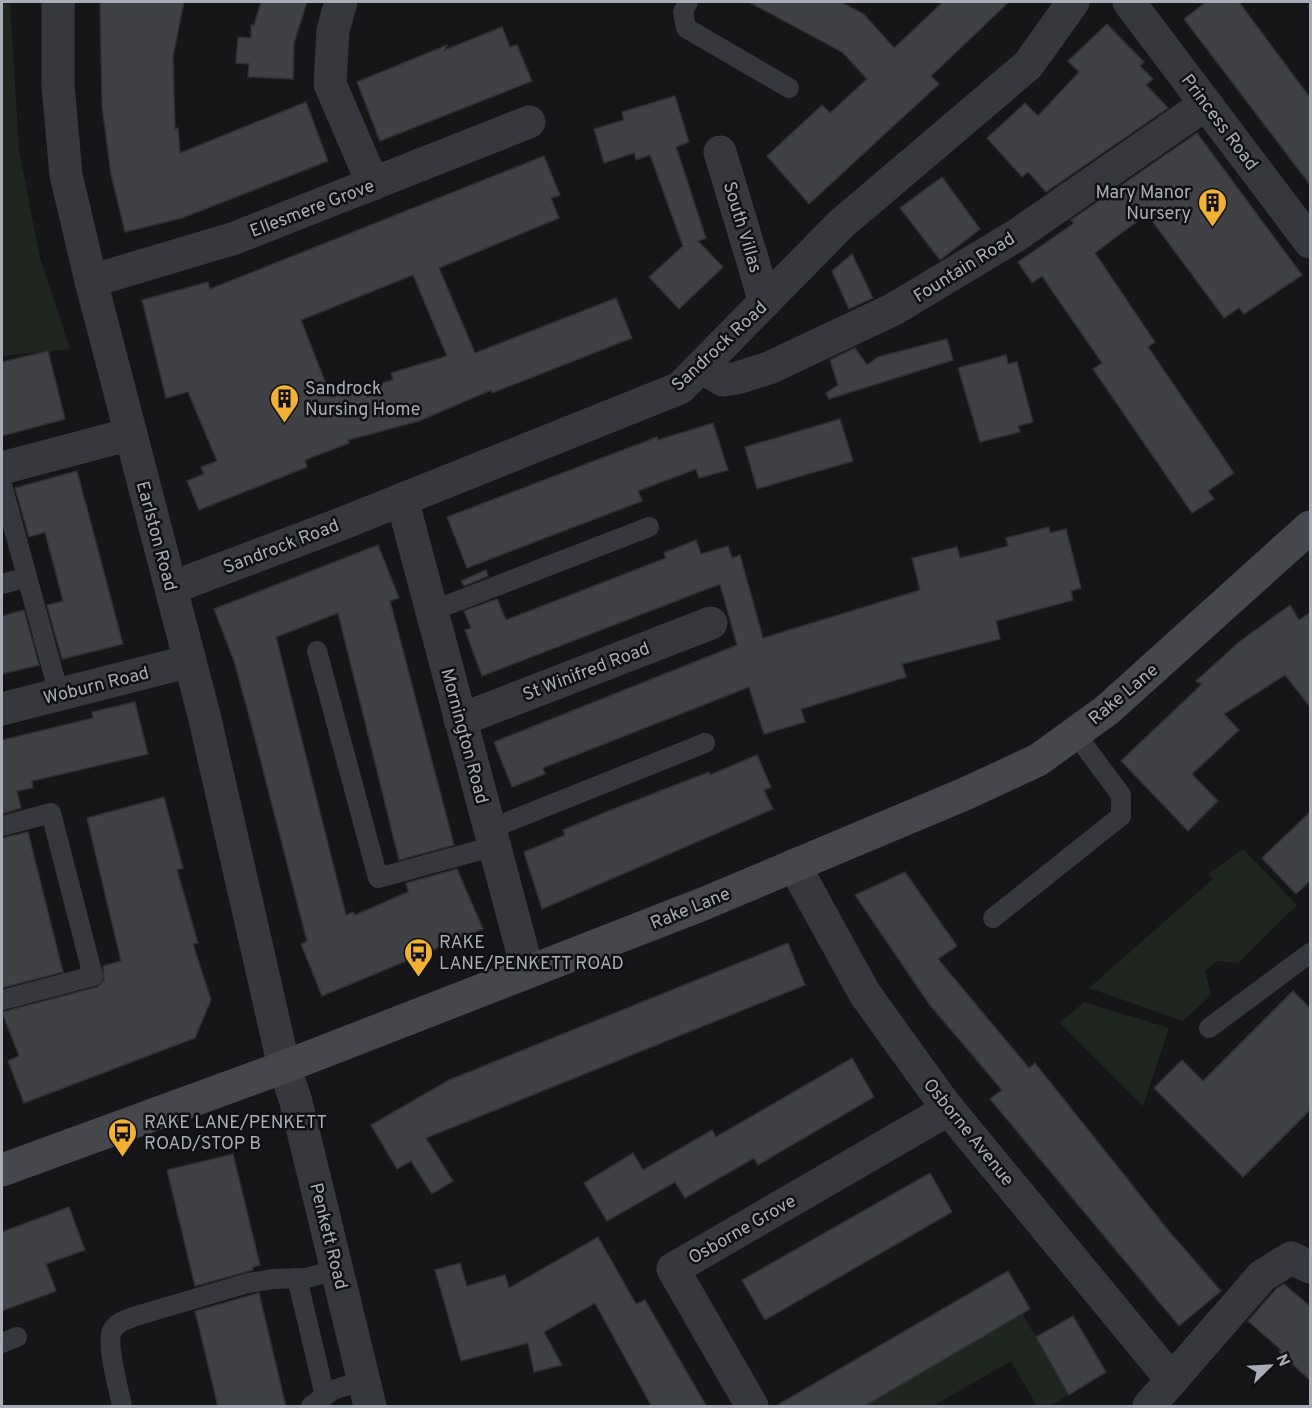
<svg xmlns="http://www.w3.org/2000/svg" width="1312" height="1408" font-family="Overpass,sans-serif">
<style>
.green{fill:#1e261f}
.building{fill:#404145;stroke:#303034;stroke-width:1.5;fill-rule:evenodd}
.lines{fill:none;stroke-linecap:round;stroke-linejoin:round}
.service{stroke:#37383d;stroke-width:20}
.minor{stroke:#37383d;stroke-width:33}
.secondary{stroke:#45474d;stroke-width:33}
.labels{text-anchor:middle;stroke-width:5;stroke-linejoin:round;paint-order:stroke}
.street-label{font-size:18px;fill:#a8adb8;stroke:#111113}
.poi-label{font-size:18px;fill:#a8adb8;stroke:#111113;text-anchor:start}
</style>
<rect width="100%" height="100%" fill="#161618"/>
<g class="green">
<path d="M 2,2 L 10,2 L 19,151 L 40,258 L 70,349 L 2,356 Z"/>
<path d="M 1243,849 L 1297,905 L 1238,963 L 1217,961 L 1205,971 L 1211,995 L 1183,1021 L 1089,988 L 1213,879 L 1208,874 Z"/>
<path d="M 1084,1002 L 1169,1028 L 1143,1106 L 1060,1023 Z"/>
<path d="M 1022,1313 L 1069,1395 L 1049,1406 L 1037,1406 L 1011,1361 L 933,1406 L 863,1406 Z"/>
</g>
<g class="building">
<path d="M 100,2 L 184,2 L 173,56 L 175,129 L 178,128 L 180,153 L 306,102 L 328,161 L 182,218 L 125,232 L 111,174 L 102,106 Z"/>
<path d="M 261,2 L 307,2 L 294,43 L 293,79 L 248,77 L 249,64 L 236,63 L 238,37 L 251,38 L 251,25 L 254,25 Z"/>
<path d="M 749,2 L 841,2 L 864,14 L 894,48 L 943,2 L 1009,2 L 931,76 L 939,84 L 809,204 L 767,156 L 822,105 L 830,113 L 867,79 L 842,52 Z"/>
<path d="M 1206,2 L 1239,2 L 1311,99 L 1311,186 L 1184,19 Z"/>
<path d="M 1107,24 L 1144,62 L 1140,66 L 1153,79 L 1146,85 L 1168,108 L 1046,192 L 1028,172 L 1022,177 L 987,138 L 1025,103 L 1038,116 L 1079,72 L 1068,61 Z"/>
<path d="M 502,27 L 510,47 L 517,45 L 532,81 L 380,141 L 357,82 L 447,45 L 445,50 Z"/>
<path d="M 675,96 L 689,142 L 676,147 L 706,238 L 698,241 L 723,267 L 679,309 L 649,277 L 683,246 L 650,155 L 636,160 L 634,153 L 604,163 L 594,129 L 624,120 L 622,112 Z"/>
<path d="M 1197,133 L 1302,275 L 1244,314 L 1239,308 L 1224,318 L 1147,214 L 1095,253 L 1155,342 L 1148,347 L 1234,473 L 1208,491 L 1214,499 L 1192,513 L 1093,369 L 1102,363 L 1042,276 L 1032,283 L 1018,262 L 1074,223 L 1071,220 Z"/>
<path d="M 544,156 L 560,195 L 551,198 L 559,218 L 439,268 L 475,353 L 616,298 L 632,338 L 492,393 L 491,390 L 419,421 L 348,440 L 349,443 L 305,460 L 307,467 L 199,510 L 187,481 L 204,474 L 201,467 L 217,461 L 188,392 L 166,398 L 142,300 L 208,282 L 210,289 ZM 413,275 L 447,356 L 391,373 L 393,380 L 331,397 L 301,320 Z"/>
<path d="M 942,177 L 980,229 L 940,260 L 900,208 Z"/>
<path d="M 852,254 L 873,298 L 849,309 L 832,271 Z"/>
<path d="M 947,339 L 953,360 L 829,399 L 826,393 L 838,385 L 830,360 L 855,348 L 867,365 L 878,357 Z"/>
<path d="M 48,351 L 65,419 L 2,436 L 2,362 Z"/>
<path d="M 1006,355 L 1008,364 L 1017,362 L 1033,422 L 1018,426 L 1020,432 L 980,442 L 958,368 Z"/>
<path d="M 840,419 L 853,461 L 757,489 L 745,447 Z"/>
<path d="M 713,423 L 728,470 L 699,478 L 696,469 L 638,491 L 642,501 L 467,568 L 447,517 L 657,437 L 658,440 Z"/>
<path d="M 77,471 L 123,644 L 62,659 L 47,605 L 63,601 L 45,532 L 29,537 L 15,488 Z"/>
<path d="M 1049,527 L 1050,533 L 1066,529 L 1081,588 L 1071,591 L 1073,600 L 996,621 L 1000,639 L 902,664 L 906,677 L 801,709 L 805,722 L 764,734 L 749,687 L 543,768 L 545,774 L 512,787 L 494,742 L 737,645 L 720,584 L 482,676 L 465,630 L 471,628 L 464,611 L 497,599 L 506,620 L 666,558 L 664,553 L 696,540 L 701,554 L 728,546 L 732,558 L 740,555 L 763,638 L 920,590 L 912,558 L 957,547 L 960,558 L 1008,546 L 1006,538 Z"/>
<path d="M 378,545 L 399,598 L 390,601 L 454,845 L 399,860 L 338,613 L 276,637 L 346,915 L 353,912 L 355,915 L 408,892 L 406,883 L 457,869 L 483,929 L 322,996 L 301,944 L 307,941 L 248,712 L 234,661 L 214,609 Z"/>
<path d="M 486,570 L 488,576 L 464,586 L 461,581 Z"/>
<path d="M 1290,605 L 1299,620 L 1311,612 L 1311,708 L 1285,675 L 1224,714 L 1239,730 L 1192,774 L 1218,801 L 1188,831 L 1121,761 L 1202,684 L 1196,681 L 1239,642 Z"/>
<path d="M 24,610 L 39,665 L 2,674 L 2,616 Z"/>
<path d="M 135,702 L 148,754 L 32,781 L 33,788 L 17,791 L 21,808 L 2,814 L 2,740 L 93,718 L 92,712 Z"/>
<path d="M 757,755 L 771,787 L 764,790 L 773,809 L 542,909 L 524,852 L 565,835 L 563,830 L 611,810 L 709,772 L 710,775 Z"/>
<path d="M 164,797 L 183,868 L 177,870 L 198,943 L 193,944 L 211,1000 L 195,1038 L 24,1103 L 8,1061 L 19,1056 L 2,1012 L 97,987 L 104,980 L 103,966 L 121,961 L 87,818 Z"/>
<path d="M 1311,811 L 1311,880 L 1296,894 L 1262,858 Z"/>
<path d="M 28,832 L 63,972 L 2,988 L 2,838 Z"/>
<path d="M 905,872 L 957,946 L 938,959 L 1029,1068 L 1035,1063 L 1168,1230 L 1221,1291 L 1179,1326 L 990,1099 L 1002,1090 L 929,1004 L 855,895 Z"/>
<path d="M 788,943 L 805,985 L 426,1138 L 453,1181 L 432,1194 L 411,1161 L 397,1169 L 371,1125 L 449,1080 Z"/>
<path d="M 1293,991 L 1311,1009 L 1311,1109 L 1243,1177 L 1154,1088 L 1182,1060 L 1203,1081 Z"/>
<path d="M 852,1058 L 874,1097 L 758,1165 L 754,1158 L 685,1198 L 675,1182 L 607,1221 L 584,1183 L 633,1153 L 643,1170 L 712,1130 L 716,1137 Z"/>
<path d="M 233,1154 L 260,1265 L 253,1267 L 253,1270 L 195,1286 L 167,1170 Z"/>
<path d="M 930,1173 L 952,1212 L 765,1320 L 742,1280 Z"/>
<path d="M 69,1207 L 85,1250 L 46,1264 L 56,1291 L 2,1311 L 2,1232 Z"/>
<path d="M 598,1237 L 636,1304 L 645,1300 L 707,1407 L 652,1407 L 595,1303 L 544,1332 L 562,1365 L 534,1372 L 528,1343 L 461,1361 L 435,1270 L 460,1263 L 467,1286 L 505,1275 L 509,1288 Z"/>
<path d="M 1008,1271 L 1030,1309 L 863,1407 L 774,1407 Z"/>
<path d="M 1284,1284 L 1311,1307 L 1311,1381 L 1279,1352 L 1281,1350 L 1248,1321 L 1276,1289 Z"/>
<path d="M 259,1293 L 286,1407 L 218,1407 L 195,1311 Z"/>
<path d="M 1073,1316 L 1106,1372 L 1069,1395 L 1036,1337 Z"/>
</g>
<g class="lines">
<g class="service">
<path d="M 688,2 L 683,12 L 686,28 L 789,88"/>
<path d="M 2,485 L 59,694"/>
<path d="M 2,584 L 27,577"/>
<path d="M 432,611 L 649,527"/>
<path d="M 317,651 L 378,878 L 495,846"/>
<path d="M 2,826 L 51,813 L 93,976 L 2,1000"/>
<path d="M 490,829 L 705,743"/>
<path d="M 993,918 L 1121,816 L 1121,795 L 1075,733"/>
<path d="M 1209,1028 L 1310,953"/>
<path d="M 297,1278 L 325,1396"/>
<path d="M 2,1343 L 17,1337"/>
<path d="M 122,1406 C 119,1391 106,1344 112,1331 C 116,1322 128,1319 136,1316 L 248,1283 L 273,1279 L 306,1278 L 338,1270"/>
<path d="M 311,1406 L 333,1390 L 364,1380"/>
</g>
<g class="minor">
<path d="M 58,2 L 58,85 L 66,175 L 91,281 L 204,715 L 284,1067 L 295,1098 L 370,1406"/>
<path d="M 341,2 L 333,30 L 330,84 L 373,184"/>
<path d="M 1129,2 L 1310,242"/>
<path d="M 720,152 L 765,302"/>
<path d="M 91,281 L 235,238 L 529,122"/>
<path d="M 701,367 L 723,380 L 737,378 L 769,368 L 894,309 L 1017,235 L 1206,104"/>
<path d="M 2,468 L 131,434"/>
<path d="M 402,499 L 528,972"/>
<path d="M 171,588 L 341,524 L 680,388 L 841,224 L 1028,65 L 1073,2"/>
<path d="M 2,709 L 190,661"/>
<path d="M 460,720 L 711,623"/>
<path d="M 794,865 L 865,994 L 945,1105 L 1172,1380"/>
<path d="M 752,1406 L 673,1269 L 949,1109"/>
<path d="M 1149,1406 L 1262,1276 L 1291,1258 L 1310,1267"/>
</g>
<path class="secondary" d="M 2,1170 L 284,1067 L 703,904 L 967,793 L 1038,760 L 1107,710 L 1310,527"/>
</g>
<defs>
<symbol id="building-pin" viewBox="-11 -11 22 30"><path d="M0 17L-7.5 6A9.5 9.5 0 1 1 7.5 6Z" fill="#f2b134" stroke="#111113"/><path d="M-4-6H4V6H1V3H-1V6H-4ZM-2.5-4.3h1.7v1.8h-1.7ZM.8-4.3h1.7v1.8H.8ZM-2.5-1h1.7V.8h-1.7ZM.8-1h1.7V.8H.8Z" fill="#111"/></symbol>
<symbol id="bus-pin" viewBox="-11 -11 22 30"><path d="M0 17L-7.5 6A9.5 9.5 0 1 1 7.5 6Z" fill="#f2b134" stroke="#111113"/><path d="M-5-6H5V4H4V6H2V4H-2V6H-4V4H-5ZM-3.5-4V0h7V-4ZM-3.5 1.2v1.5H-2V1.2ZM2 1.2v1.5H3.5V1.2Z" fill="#111"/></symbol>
</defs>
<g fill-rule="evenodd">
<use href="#building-pin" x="1196" y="186" width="33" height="45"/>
<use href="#building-pin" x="268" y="382" width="33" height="45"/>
<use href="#bus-pin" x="402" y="936" width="33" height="45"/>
<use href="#bus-pin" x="106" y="1116" width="33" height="45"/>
</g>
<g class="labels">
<g class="street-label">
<text transform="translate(1220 122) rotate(53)" y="6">Princess Road</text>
<text transform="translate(312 208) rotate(-21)" y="6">Ellesmere Grove</text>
<text transform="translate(743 227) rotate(73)" y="6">South Villas</text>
<text transform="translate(964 267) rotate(-32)" y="6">Fountain Road</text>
<text transform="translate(719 346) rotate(-43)" y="6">Sandrock Road</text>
<text transform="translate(157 536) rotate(75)" y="6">Earlston Road</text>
<text transform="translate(281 546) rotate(-21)" y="6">Sandrock Road</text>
<text transform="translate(586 671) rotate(-21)" y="6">St Winifred Road</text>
<text transform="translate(96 685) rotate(-14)" y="6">Woburn Road</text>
<text transform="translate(1123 694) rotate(-40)" y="6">Rake Lane</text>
<text transform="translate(465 736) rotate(75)" y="6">Mornington Road</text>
<text transform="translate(690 908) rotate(-22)" y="6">Rake Lane</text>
<text transform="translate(969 1132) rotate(51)" y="6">Osborne Avenue</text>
<text transform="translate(742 1229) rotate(-30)" y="6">Osborne Grove</text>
<text transform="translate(329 1236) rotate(76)" y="6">Penkett Road</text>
</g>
<g class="poi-label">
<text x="1191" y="198" text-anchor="end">Mary Manor<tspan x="1191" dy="21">Nursery</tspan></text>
<text x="305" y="394">Sandrock<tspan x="305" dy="21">Nursing Home</tspan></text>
<text x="439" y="948">RAKE<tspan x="439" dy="21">LANE/PENKETT ROAD</tspan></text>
<text x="144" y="1128">RAKE LANE/PENKETT<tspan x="144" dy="21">ROAD/STOP B</tspan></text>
</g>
</g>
<rect width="1312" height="1408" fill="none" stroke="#a8adb8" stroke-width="6"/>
<g transform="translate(1270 1366) rotate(66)" stroke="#111113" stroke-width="4.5" paint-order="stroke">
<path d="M0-4.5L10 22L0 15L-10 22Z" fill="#a8adb8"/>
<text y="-9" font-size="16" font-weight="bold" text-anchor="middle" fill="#a8adb8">N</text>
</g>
</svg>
